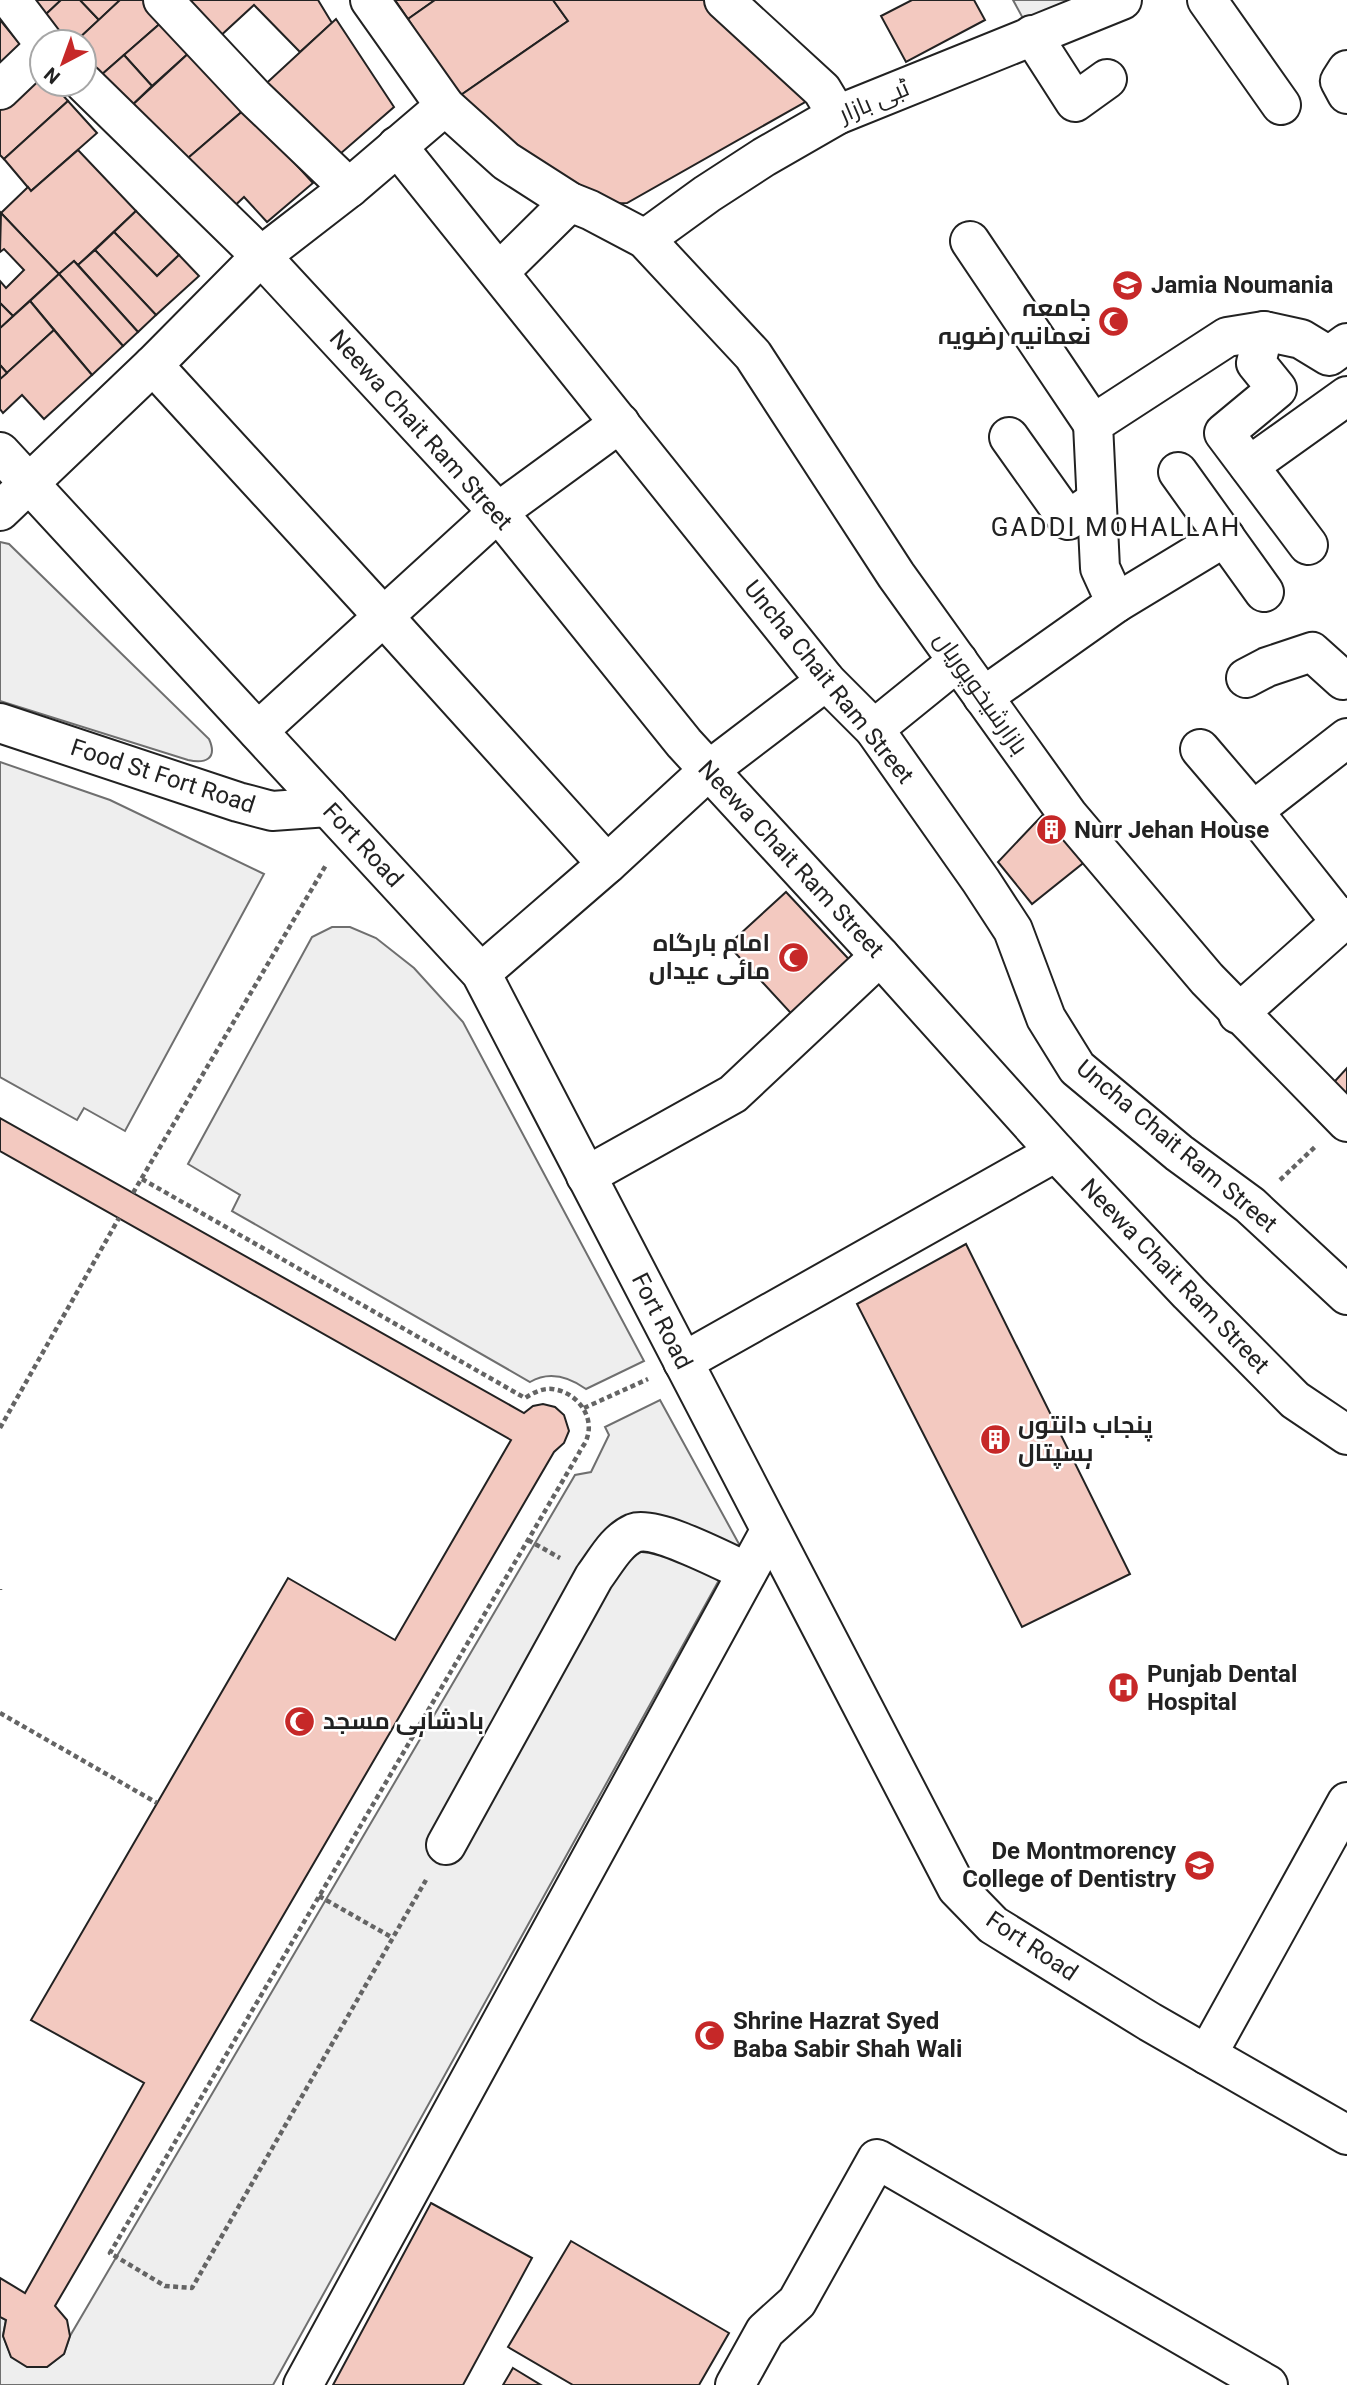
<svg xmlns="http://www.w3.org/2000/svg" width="1347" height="2385" font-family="Roboto,Cairo,sans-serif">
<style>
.green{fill:#eee;stroke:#6f6f6f;stroke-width:2}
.building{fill:#f3c9c0;stroke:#222;stroke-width:2}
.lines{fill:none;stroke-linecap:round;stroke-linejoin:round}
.minor-casing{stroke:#222;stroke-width:42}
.path{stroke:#646464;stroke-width:4.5;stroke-dasharray:5 3.5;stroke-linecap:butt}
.minor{stroke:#fff;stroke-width:38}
.labels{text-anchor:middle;stroke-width:5;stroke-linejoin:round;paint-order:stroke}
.street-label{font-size:24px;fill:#222;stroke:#fff}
.poi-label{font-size:24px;font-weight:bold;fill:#222;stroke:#fff;text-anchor:start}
.neighbourhood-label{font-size:26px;letter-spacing:2px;fill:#222;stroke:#fff}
</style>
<rect width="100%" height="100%" fill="#fff"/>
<g class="green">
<path d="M 1013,0 L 1122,0 L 1032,35 Z"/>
<path d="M 0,542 L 9,544 L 209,739 C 218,759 205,764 188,760 L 0,701 Z"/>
<path d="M 0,762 L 110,800 L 264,874 L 125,1131 L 84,1108 L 77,1120 L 0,1077 Z"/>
<path d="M 332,927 L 350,927 L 376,938 L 414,968 L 463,1022 L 644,1361 L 586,1389 C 569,1377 549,1371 530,1382 L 232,1211 L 240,1195 L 188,1164 L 312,937 Z"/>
<path d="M 660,1400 L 739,1544 L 273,2385 L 0,2385 L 0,2317 L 6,2320 L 3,2336 L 11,2356 L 47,2367 L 64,2354 L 70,2336 L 575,1475 L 591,1472 L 609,1435 L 605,1427 Z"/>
</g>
<g class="building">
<path d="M 29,0 L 61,0 L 44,16 Z"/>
<path d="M 61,0 L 80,0 L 99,20 L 75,42 L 68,42 L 44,16 Z"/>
<path d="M 80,0 L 120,0 L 99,20 Z"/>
<path d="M 120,0 L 144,0 L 163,21 L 100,76 L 84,59 L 84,42 L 75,42 Z"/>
<path d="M 181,0 L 318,0 L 332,23 L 300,52 L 254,5 L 217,39 Z"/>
<path d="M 395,0 L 435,0 L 408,19 Z"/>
<path d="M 435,0 L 553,0 L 568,21 L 458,97 L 408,19 Z"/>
<path d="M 553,0 L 710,0 L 814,97 L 627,203 L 591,204 L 458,97 L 568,21 Z"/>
<path d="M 912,0 L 974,0 L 985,20 L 906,62 L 881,16 Z"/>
<path d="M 336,19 L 394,107 L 332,161 L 258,91 Z"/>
<path d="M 0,20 L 25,50 L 0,73 Z"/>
<path d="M 163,21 L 191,51 L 152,86 L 124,55 Z"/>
<path d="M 191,51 L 245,109 L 181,164 L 129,108 Z"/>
<path d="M 124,55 L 152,86 L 129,108 L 100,76 Z"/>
<path d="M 42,72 L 42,84 L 53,84 L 68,101 L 4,159 L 0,155 L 0,108 Z"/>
<path d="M 68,101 L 97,133 L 31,191 L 4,159 Z"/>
<path d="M 245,109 L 313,183 L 267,222 L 244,197 L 227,213 L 181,164 Z"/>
<path d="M 78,150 L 136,211 L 78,265 L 74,261 L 59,274 L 1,213 L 28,187 L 31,191 Z"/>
<path d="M 136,211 L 179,255 L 157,276 L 114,232 Z"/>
<path d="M 1,213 L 59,274 L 13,316 L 0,303 L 0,281 L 6,288 L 24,270 L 4,249 L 0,252 Z"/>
<path d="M 114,232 L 157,276 L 179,255 L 199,276 L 156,315 L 95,250 Z"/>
<path d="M 95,250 L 156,315 L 138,332 L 78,265 Z"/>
<path d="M 74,261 L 138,332 L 123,346 L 59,274 Z"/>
<path d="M 59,274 L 123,346 L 92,375 L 30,301 Z"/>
<path d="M 30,301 L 54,330 L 7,373 L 0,365 L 0,328 Z"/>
<path d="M 0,303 L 13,316 L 0,328 Z"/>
<path d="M 54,330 L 92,375 L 44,419 L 22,395 L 3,413 L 0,409 L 0,379 Z"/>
<path d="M 0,365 L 7,373 L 0,379 Z"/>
<path d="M 1053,804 L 1092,856 L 1032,904 L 998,862 Z"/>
<path d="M 786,892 L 858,969 L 800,1023 L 728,945 Z"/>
<path d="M 1347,1068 L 1347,1110 L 1326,1091 Z"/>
<path d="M 0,1118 L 524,1413 L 533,1406 L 543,1404 L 555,1407 L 564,1415 L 569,1431 L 564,1443 L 554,1452 L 55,2306 L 67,2320 L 70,2336 L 64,2354 L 47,2367 L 27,2367 L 11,2357 L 3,2336 L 6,2320 L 0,2317 L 0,2278 L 25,2293 L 144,2083 L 31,2020 L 288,1578 L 395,1640 L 511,1440 L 0,1151 Z"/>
<path d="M 966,1244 L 1130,1574 L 1022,1627 L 857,1304 Z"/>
<path d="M 431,2203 L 532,2258 L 463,2385 L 333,2385 Z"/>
<path d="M 571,2241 L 729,2333 L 699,2385 L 573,2385 L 508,2347 Z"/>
<path d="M 513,2368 L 541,2385 L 503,2385 Z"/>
</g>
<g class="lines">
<defs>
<g id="minor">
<path d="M 11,0 L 43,42"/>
<path d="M 163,0 L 255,98 L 349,188"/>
<path d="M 370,0 L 445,106 L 506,161 L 570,202 L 590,210 L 645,239 L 753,355 L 896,575 L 1068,815 L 1207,979 L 1347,1122"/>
<path d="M 724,0 L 822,90 L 837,115"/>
<path d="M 1207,0 L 1281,105"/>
<path d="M 1032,35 L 1075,102 L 1107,79"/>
<path d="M 1347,70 L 1340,81 L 1347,94"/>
<path d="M 84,83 L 261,256 L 498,512 L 684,743 L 880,956 L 1056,1152 L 1189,1293 L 1295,1400 L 1347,1435"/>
<path d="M 0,90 L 42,50"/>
<path d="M 397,146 L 826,681 L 874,729 L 981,881 L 1013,930 L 1046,1018 L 1077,1068 L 1179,1153 L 1250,1205 L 1347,1295"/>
<path d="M 645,239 L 707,194 L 764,157 L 837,115 L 1122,0"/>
<path d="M 970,241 L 1093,424"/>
<path d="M 499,272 L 570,202"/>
<path d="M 1264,331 L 1256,363 L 1277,389 L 1224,433 L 1308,545"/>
<path d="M 153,365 L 384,617 L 607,864"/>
<path d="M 1009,437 L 1068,520 L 1096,501"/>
<path d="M 0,452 L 481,973 L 957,1888 L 993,1925 L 1150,2022 L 1347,2135"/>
<path d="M 1249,466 L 1347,396"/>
<path d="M 1178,472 L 1264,592"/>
<path d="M 0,511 L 153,365 L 261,256 L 349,188 L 445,106"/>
<path d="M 1116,603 L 1225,537"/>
<path d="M 1246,678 L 1267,667 L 1312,652 L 1343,680"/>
<path d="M 983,697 L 1116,603 L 1100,568 L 1093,424 L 1227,337 L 1264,331 L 1301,339 L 1329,356 L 1347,343"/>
<path d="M 0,723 L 238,802 L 272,811 L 328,807"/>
<path d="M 874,729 L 958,661"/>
<path d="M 258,731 L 498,512 L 620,423"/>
<path d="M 1200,749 L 1253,811 L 1341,922"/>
<path d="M 1253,811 L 1347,738"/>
<path d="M 481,973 L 607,864 L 709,770 L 826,681"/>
<path d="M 1238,1014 L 1347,917"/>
<path d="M 586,1176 L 733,1094 L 880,956"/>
<path d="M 683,1362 L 1056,1152"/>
<path d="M 446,1845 L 594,1577 C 606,1561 616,1541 634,1533 C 655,1525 725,1562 747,1572"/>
<path d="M 1207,2055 L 1347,1802"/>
<path d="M 303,2385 L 770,1531"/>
<path d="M 735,2385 L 765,2331 L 797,2302 L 877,2159 L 1268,2385"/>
</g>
</defs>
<use href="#minor" class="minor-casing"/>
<g class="path">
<path d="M 142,1179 L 525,1398 C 533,1393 542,1388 552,1389 C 575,1391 595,1415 587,1438 C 586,1443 581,1448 579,1453 L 110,2253 L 165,2286 L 192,2288 L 426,1880"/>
<path d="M 1280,1180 L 1317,1145"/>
<path d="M 133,1193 L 326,865"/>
<path d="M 584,1408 L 648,1379"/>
<path d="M 0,1428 L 119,1218"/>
<path d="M 528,1540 L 560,1558"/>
<path d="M 0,1589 L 0,1590"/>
<path d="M 0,1713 L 157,1803"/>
<path d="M 319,1896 L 393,1938"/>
</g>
<use href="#minor" class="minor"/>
</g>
<defs>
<symbol id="university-disc" viewBox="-11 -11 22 22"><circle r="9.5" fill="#c62828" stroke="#fff"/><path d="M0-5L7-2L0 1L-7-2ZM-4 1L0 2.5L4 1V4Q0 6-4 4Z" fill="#fff"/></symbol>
<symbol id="mosque-disc" viewBox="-11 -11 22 22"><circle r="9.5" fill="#c62828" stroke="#fff"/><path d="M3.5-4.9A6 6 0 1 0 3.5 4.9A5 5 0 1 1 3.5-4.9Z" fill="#fff"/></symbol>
<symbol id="building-disc" viewBox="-11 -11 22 22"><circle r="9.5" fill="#c62828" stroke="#fff"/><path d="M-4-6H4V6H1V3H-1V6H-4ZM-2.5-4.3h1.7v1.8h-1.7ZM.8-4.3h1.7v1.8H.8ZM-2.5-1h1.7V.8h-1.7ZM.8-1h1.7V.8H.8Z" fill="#fff"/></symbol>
<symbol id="hospital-disc" viewBox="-11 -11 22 22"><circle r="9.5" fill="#c62828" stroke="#fff"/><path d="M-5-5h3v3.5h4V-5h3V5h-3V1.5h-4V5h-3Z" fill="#fff"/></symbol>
</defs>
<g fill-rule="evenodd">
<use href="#university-disc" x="1110" y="268" width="35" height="35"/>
<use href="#mosque-disc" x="1096" y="304" width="35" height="35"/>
<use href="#building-disc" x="1034" y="812" width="35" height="35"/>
<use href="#mosque-disc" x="776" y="940" width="35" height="35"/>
<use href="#building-disc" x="978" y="1422" width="35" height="35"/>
<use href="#hospital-disc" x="1106" y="1670" width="35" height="35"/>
<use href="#mosque-disc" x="282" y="1704" width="35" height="35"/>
<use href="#university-disc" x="1182" y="1848" width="35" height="35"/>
<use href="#mosque-disc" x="692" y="2018" width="35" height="35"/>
</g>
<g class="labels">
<g class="street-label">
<text transform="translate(874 101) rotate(-23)" y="8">ٹبی بازار</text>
<text transform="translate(421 430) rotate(48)" y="8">Neewa Chait Ram Street</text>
<text transform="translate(829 682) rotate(51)" y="8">Uncha Chait Ram Street</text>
<text transform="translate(981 693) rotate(55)" y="8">بازارشیخوپوریاں</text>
<text transform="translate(163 776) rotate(18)" y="8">Food St Fort Road</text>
<text transform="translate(363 845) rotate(47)" y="8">Fort Road</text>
<text transform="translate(791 859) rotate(47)" y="8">Neewa Chait Ram Street</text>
<text transform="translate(1177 1146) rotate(40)" y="8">Uncha Chait Ram Street</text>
<text transform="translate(1175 1276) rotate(46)" y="8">Neewa Chait Ram Street</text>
<text transform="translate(662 1321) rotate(63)" y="8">Fort Road</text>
<text transform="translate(1032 1946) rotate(34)" y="8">Fort Road</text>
</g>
<g class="poi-label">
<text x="1151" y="293">Jamia Noumania</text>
<text x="1091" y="316" text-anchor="end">جامعہ<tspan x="1091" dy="28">نعمانیہ رضویہ</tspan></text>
<text x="1074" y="838">Nurr Jehan House</text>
<text x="770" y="951" text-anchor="end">امام بارگاہ<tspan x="770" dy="28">مائی عیداں</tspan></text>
<text x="1018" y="1433">پنجاب دانتوں<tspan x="1018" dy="28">ہسپتال</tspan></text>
<text x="1147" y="1682">Punjab Dental<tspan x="1147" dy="28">Hospital</tspan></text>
<text x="323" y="1729">بادشاہی مسجد</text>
<text x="1176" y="1859" text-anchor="end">De Montmorency<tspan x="1176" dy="28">College of Dentistry</tspan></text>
<text x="733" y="2029">Shrine Hazrat Syed<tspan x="733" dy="28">Baba Sabir Shah Wali</tspan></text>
</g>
<g class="neighbourhood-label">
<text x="1116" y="536">GADDI MOHALLAH</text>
</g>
</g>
<g transform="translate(63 63) rotate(221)"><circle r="33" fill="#ffffff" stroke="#a7a7a7" stroke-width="2"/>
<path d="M0-5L12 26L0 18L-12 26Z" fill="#c62828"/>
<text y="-10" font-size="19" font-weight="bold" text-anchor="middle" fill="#222222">N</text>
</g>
</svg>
